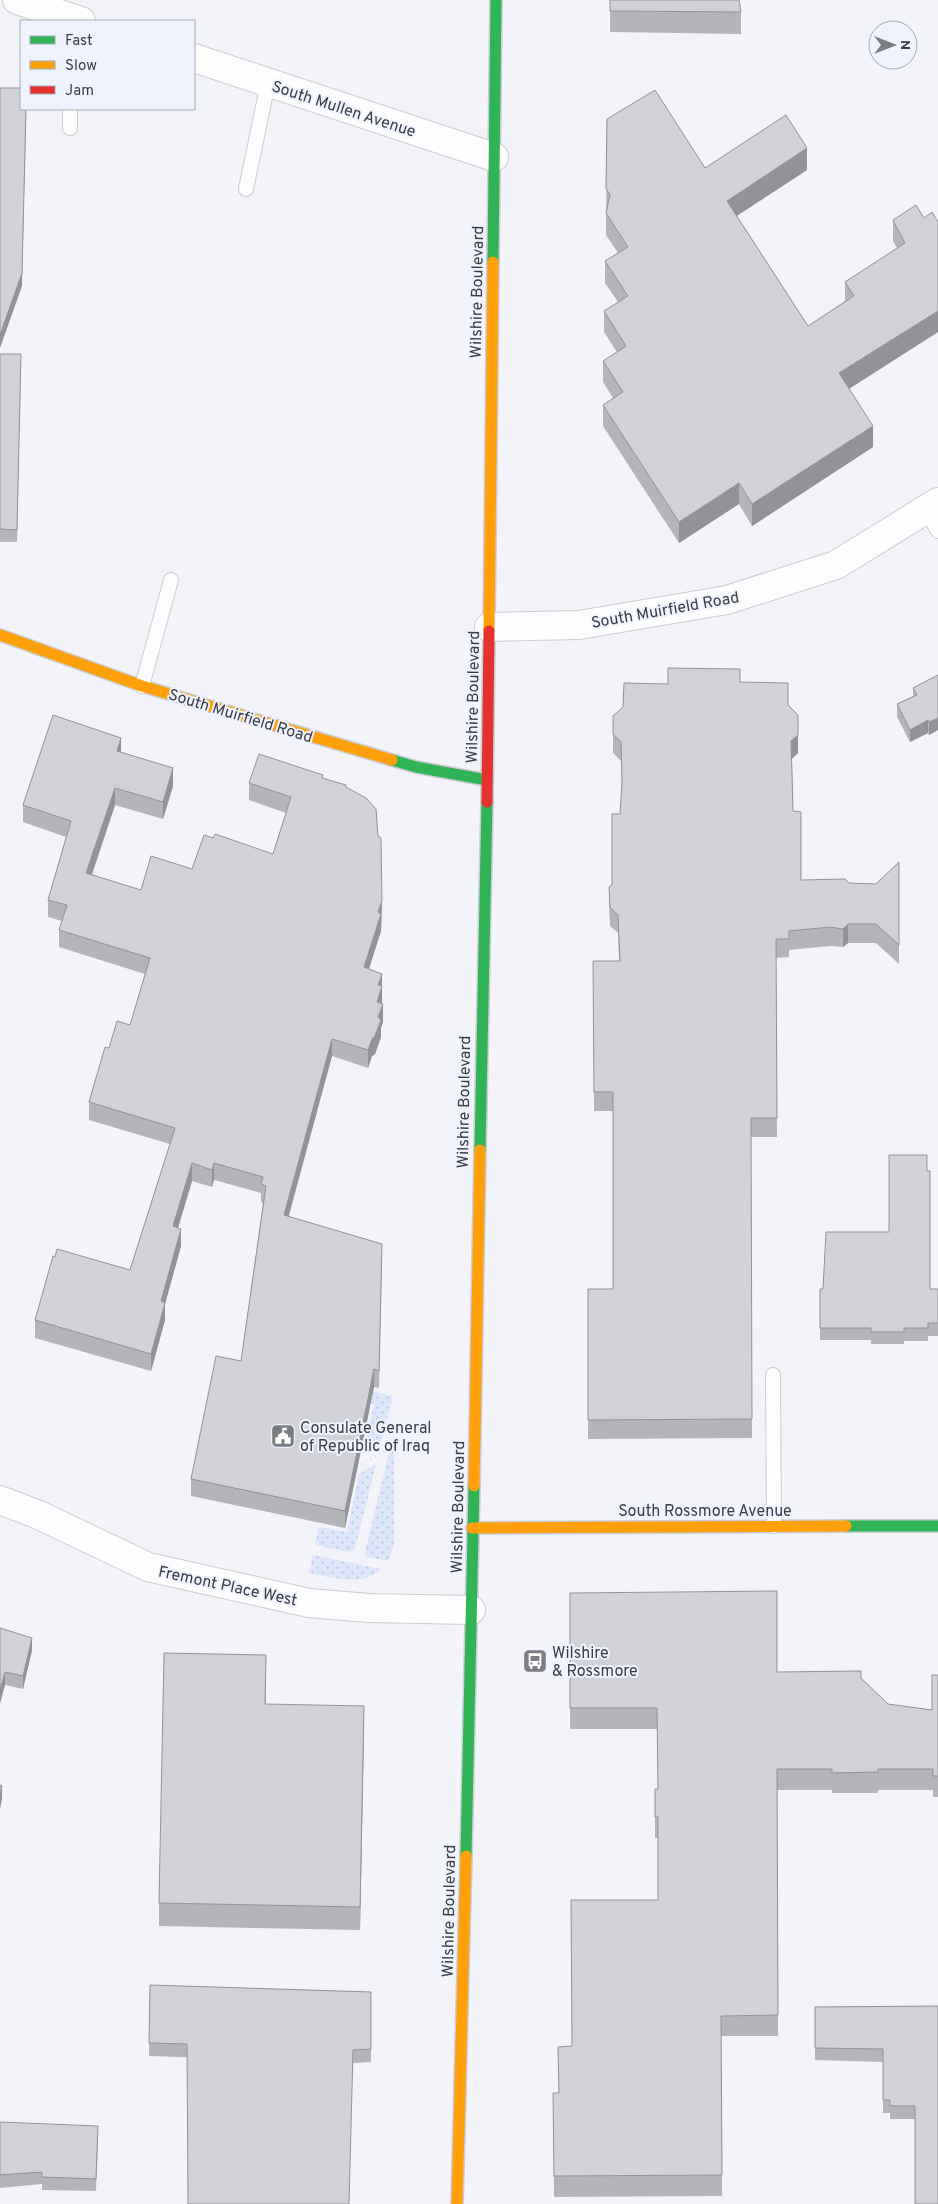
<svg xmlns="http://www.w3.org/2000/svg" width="938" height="2204" font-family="Overpass,sans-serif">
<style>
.grass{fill:url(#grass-dots)}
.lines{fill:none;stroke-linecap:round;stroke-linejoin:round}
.lane-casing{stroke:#cccdd2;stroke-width:16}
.street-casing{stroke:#cccdd2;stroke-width:30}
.fast-casing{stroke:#cccdd2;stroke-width:14}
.slow-casing{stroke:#cccdd2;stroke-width:14}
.jam-casing{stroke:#cccdd2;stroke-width:14}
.path{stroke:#dedee0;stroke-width:3;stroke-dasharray:1 4;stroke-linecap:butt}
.lane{stroke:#fdfdfe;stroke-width:14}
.street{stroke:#fdfdfe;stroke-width:28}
.fast{stroke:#30b455;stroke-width:11}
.slow{stroke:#ff9f0a;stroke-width:11}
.jam{stroke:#e5322d;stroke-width:11}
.wall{fill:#b3b5b9}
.shaded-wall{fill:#929396}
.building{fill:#d0d2d7;stroke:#929396}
.labels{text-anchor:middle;stroke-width:4;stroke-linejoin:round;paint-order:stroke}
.street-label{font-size:16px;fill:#3b3d42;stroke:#eef3fd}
.poi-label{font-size:16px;fill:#3b3d42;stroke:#eef3fd;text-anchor:start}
</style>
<defs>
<pattern id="grass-dots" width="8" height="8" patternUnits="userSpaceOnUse" patternTransform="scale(1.25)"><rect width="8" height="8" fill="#dde6fb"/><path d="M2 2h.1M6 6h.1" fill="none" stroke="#bfc6d8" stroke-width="1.8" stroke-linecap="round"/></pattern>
</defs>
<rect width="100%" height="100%" fill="#f2f4fa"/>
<g class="grass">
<path d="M 321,1380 L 393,1396 L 381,1443 L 363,1454 L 374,1404 L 318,1392 Z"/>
<path d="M 394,1433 L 394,1546 L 388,1561 L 364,1556 Z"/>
<path d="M 376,1464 L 355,1549 L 349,1552 L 315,1545 L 319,1527 L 347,1532 L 359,1474 Z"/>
<path d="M 313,1555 L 381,1569 C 361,1588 333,1577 309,1573 Z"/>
</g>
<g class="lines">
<defs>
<g id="lane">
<path d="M 70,128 L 70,109"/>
<path d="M 246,189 L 268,83"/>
<path d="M 926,510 L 938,531"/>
<path d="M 142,686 L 171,580"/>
<path d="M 773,1375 L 774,1526"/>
</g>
<g id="street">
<path d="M 17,0 L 81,21"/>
<path d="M 194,58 L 494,157"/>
<path d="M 489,627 L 579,625 L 727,600 L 836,565 L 938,502"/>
<path d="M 0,1500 L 39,1515 L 148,1567 L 309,1603 L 369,1608 L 471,1610"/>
</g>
<g id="fast">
<path d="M 493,262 L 496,0"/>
<path d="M 392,760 L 416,767 L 487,780"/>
<path d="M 480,1150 L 487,802"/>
<path d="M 846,1526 L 938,1526"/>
<path d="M 466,1856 L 474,1486"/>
</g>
<g id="slow">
<path d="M 489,631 L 493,262"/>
<path d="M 0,635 L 142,686 L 392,760"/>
<path d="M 474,1486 L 480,1150"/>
<path d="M 472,1528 L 846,1526"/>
<path d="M 457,2204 L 466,1856"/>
</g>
<path id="jam" d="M 487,802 L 489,631"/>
</defs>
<use href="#lane" class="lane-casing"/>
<use href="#street" class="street-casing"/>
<use href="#fast" class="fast-casing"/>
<use href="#slow" class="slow-casing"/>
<use href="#jam" class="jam-casing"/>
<path class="path" d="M 357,1466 L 385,1451"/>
<use href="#lane" class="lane"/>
<use href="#street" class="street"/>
<use href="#fast" class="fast"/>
<use href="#slow" class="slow"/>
<use href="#jam" class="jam"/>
</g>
<g class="wall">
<path d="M 610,0 L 741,12 L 741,34 L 610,32 Z"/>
<path d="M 607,119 L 705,168 L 807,170 L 737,216 L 808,326 L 845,301 L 845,282 L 897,248 L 893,241 L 893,220 L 924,218 L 938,222 L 938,332 L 849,389 L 873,447 L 752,526 L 739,504 L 679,543 L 603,426 L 603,405 L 613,398 L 603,382 L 603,361 L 617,352 L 604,332 L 604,311 L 618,302 L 605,283 L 605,261 L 618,253 L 606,235 Z"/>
<path d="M 0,354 L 21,354 L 17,542 L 0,542 Z"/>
<path d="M 938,675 L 938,730 L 929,735 L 928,733 L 910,742 L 897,717 L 897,704 L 913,696 L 913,688 Z"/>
<path d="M 740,682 L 788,705 L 798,753 L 792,759 L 793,811 L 801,880 L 849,883 L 876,884 L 899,862 L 899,964 L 876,943 L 848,943 L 843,947 L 830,946 L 789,950 L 789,957 L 776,958 L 777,1137 L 751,1137 L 752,1438 L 588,1439 L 588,1289 L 613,1289 L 613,1111 L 594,1111 L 593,961 L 619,961 L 618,933 L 610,926 L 609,906 L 609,887 L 612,885 L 620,814 L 622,788 L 621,761 L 613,753 L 613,716 L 668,684 Z"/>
<path d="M 121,752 L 173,786 L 163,819 L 115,805 L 92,875 L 141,890 L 192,869 L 213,838 L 273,854 L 286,813 L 249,800 L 249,783 L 323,778 L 346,788 L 382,901 L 381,931 L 369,969 L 382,1004 L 383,1022 L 381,1028 L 381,1037 L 375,1054 L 372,1056 L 368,1068 L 332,1056 L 289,1216 L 382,1261 L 379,1388 L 374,1387 L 345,1528 L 191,1496 L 191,1479 L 241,1361 L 263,1203 L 261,1202 L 261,1193 L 214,1180 L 212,1187 L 192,1181 L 178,1228 L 181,1246 L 165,1303 L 165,1320 L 151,1371 L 35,1338 L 35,1320 L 130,1270 L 170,1144 L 89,1120 L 89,1102 L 109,1048 L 130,1025 L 145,974 L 59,947 L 59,930 L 62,921 L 48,917 L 48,900 L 66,837 L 23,822 L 23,805 Z"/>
<path d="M 889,1232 L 930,1289 L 938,1289 L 938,1336 L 928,1336 L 928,1341 L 904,1341 L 904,1344 L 871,1344 L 871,1340 L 820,1340 L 820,1289 L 823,1289 Z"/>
<path d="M 570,1593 L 777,1672 L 861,1678 L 888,1704 L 932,1710 L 938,1675 L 938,1797 L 933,1797 L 933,1790 L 878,1790 L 878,1793 L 832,1793 L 832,1790 L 777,1790 L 778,2036 L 721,2036 L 722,2196 L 554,2197 L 553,2093 L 558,2093 L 572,2046 L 658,1900 L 658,1838 L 655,1838 L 655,1789 L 658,1789 L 657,1729 L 570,1729 Z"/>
<path d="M 0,1628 L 32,1650 L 23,1689 L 5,1685 L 0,1703 Z"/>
<path d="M 266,1678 L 266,1704 L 364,1729 L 360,1930 L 159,1926 L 159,1903 Z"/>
<path d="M 150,1985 L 371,1992 L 371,2062 L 353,2063 L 149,2056 Z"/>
<path d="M 938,2006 L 915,2119 L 890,2119 L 890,2113 L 883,2113 L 883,2062 L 815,2060 L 815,2007 Z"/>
<path d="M 0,2122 L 98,2139 L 96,2191 L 42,2190 L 42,2184 L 0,2188 Z"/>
</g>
<g class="shaded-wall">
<path d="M 26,109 L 22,286 L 0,348 L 0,335 Z"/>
<path d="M 807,148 L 807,170 L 727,222 L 727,201 Z"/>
<path d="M 938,311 L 938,332 L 839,395 L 839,373 Z"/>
<path d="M 873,426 L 873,447 L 752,526 L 752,504 Z"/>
<path d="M 739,483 L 739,504 L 679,543 L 679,522 Z"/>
<path d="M 938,718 L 938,730 L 929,735 L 929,722 Z"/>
<path d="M 928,720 L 928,733 L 910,742 L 910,730 Z"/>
<path d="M 798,735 L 798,753 L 791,759 L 791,741 Z"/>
<path d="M 121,738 L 121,756 L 117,751 Z"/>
<path d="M 173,768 L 173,786 L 163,819 L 163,802 Z"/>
<path d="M 115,788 L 115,805 L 86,891 L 86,873 Z"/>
<path d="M 382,901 L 381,931 L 364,984 L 364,967 L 378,912 Z"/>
<path d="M 848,924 L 848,943 L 843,947 L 843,929 Z"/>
<path d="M 382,974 L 382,1004 L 377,1002 L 378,985 Z"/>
<path d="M 383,1004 L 383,1022 L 381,1028 L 381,1037 L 375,1054 L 372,1056 L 368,1068 L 368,1050 Z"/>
<path d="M 332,1039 L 332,1056 L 284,1232 L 284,1215 Z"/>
<path d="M 192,1163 L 192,1181 L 173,1244 L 173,1226 Z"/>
<path d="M 214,1163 L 214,1180 L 212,1187 L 212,1170 Z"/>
<path d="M 181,1229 L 181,1246 L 161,1319 L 161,1301 Z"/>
<path d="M 165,1303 L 165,1320 L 151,1371 L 151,1354 Z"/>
<path d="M 374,1369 L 374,1387 L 345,1528 L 345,1511 Z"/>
<path d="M 32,1638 L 32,1650 L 23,1689 L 23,1676 Z"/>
<path d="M 5,1672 L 5,1685 L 0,1703 L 0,1690 Z"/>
<path d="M 364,1706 L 364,1729 L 360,1930 L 360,1907 Z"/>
<path d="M 2,1786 L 2,1799 L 0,1809 L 0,1796 Z"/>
</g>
<g class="building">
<path d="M 610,0 L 739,0 L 741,12 L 610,11 Z"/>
<path d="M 0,88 L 21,88 L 21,109 L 26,109 L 22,273 L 0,335 Z"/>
<path d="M 655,90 L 705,168 L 786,115 L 807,148 L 727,201 L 808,326 L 854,296 L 845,282 L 905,243 L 893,220 L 916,205 L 924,218 L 932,212 L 938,222 L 938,311 L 839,373 L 873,426 L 752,504 L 739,483 L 679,522 L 603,405 L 623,392 L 603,361 L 626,346 L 604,311 L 628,296 L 605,261 L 628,247 L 606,213 L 610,195 L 606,188 L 607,119 Z"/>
<path d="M 0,354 L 21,354 L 17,530 L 0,529 Z"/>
<path d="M 668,668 L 740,669 L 740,682 L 788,683 L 788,705 L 798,715 L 798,735 L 791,741 L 793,811 L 801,812 L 801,880 L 845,879 L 849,883 L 876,884 L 899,862 L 899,945 L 876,924 L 848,924 L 843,929 L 830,927 L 789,931 L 789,939 L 776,939 L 777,1118 L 751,1118 L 752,1419 L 588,1420 L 588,1289 L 613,1289 L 613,1092 L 594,1092 L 593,961 L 620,961 L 618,915 L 610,907 L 609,887 L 612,885 L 612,814 L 620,814 L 622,782 L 621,742 L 613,734 L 613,716 L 623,707 L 624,683 L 668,684 Z"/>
<path d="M 938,675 L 938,718 L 929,722 L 928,720 L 910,730 L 897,704 L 917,695 L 913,688 Z"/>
<path d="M 53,715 L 121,738 L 117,751 L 173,768 L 163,802 L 115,788 L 86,873 L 141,890 L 151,856 L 192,869 L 204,835 L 213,838 L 215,834 L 273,854 L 291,797 L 249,783 L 259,754 L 323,775 L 322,778 L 346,785 L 346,787 L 366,798 L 376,809 L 378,836 L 381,838 L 382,901 L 378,912 L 381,914 L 364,967 L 382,974 L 378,985 L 382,986 L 377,1002 L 383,1004 L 378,1017 L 381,1020 L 375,1036 L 372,1039 L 368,1050 L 332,1039 L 284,1215 L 382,1244 L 379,1371 L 374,1369 L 345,1511 L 191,1479 L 216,1356 L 241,1361 L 266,1186 L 261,1184 L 263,1177 L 214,1163 L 212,1170 L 192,1163 L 173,1226 L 181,1229 L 161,1301 L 165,1303 L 151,1354 L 35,1320 L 53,1256 L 55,1257 L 57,1249 L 130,1270 L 175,1128 L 89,1102 L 105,1047 L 109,1048 L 117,1021 L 130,1025 L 150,958 L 59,930 L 67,905 L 48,900 L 71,821 L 23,805 Z"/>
<path d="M 889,1155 L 927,1155 L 927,1171 L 930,1171 L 930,1289 L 938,1289 L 938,1323 L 928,1323 L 928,1328 L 904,1328 L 904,1332 L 871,1332 L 871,1328 L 820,1328 L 820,1289 L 823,1289 L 826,1232 L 889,1232 Z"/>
<path d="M 777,1591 L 777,1672 L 861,1671 L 861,1678 L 888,1704 L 932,1710 L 932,1675 L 938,1675 L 938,1776 L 933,1776 L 933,1769 L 878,1769 L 878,1772 L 832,1773 L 832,1769 L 777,1769 L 778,2015 L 721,2016 L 722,2175 L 554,2176 L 553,2093 L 559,2093 L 558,2047 L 572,2046 L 571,1900 L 658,1900 L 658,1817 L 655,1817 L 655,1789 L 658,1789 L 657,1708 L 570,1708 L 570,1593 Z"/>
<path d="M 0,1628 L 32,1638 L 23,1676 L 5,1672 L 0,1690 Z"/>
<path d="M 164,1653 L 266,1655 L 265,1704 L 364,1706 L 360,1907 L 159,1903 Z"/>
<path d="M 0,1785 L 2,1786 L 0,1796 Z"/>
<path d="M 150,1985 L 371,1992 L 371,2049 L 353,2050 L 349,2204 L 188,2204 L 187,2044 L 149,2043 Z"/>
<path d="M 938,2006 L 938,2204 L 915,2204 L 915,2106 L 890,2106 L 890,2100 L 883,2100 L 883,2049 L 815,2048 L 815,2007 Z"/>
<path d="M 0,2122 L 98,2126 L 96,2179 L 42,2177 L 42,2172 L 0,2175 Z"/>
</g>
<defs>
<symbol id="civic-square" viewBox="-11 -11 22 22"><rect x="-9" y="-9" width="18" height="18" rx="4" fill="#7b7d82" stroke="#eef3fd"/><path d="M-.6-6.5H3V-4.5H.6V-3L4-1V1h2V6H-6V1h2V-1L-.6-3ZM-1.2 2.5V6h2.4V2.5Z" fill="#fff"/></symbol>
<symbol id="bus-square" viewBox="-11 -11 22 22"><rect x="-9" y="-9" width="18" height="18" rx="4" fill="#7b7d82" stroke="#eef3fd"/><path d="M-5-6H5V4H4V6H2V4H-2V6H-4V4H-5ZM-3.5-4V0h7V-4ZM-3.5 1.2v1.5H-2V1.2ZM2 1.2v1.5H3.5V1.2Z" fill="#fff"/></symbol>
</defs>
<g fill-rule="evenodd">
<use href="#civic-square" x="269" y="1422" width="28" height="28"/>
<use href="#bus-square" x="521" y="1647" width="28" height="28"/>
</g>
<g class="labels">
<g class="street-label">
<text transform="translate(344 108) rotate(18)" y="6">South Mullen Avenue</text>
<text transform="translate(476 292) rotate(-89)" y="6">Wilshire Boulevard</text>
<text transform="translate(665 609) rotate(-10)" y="6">South Muirfield Road</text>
<text transform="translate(472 697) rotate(-89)" y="6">Wilshire Boulevard</text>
<text transform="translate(241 715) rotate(17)" y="6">South Muirfield Road</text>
<text transform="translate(463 1102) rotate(-89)" y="6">Wilshire Boulevard</text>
<text transform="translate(457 1507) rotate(-89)" y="6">Wilshire Boulevard</text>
<text x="705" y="1516">South Rossmore Avenue</text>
<text transform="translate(228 1585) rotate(12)" y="6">Fremont Place West</text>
<text transform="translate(448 1911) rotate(-89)" y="6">Wilshire Boulevard</text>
</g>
<g class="poi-label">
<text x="300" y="1433">Consulate General<tspan x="300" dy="18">of Republic of Iraq</tspan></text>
<text x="552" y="1658">Wilshire<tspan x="552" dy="18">&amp; Rossmore</tspan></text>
</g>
</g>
<rect x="20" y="20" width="175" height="90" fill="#eef3fd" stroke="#a6aab2"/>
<rect x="30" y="36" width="25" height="8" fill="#30b455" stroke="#a6aab2"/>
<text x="65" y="45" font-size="15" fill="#3b3d42">Fast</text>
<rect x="30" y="61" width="25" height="8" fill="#ff9f0a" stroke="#a6aab2"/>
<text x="65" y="70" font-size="15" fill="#3b3d42">Slow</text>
<rect x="30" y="86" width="25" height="8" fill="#e5322d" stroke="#a6aab2"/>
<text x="65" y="95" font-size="15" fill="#3b3d42">Jam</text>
<g transform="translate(893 45) rotate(90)"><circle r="24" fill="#eef3fd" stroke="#a6aab2"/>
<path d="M0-4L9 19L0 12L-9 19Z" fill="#7b7d82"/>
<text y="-8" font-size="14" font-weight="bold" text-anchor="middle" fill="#3b3d42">N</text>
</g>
</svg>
